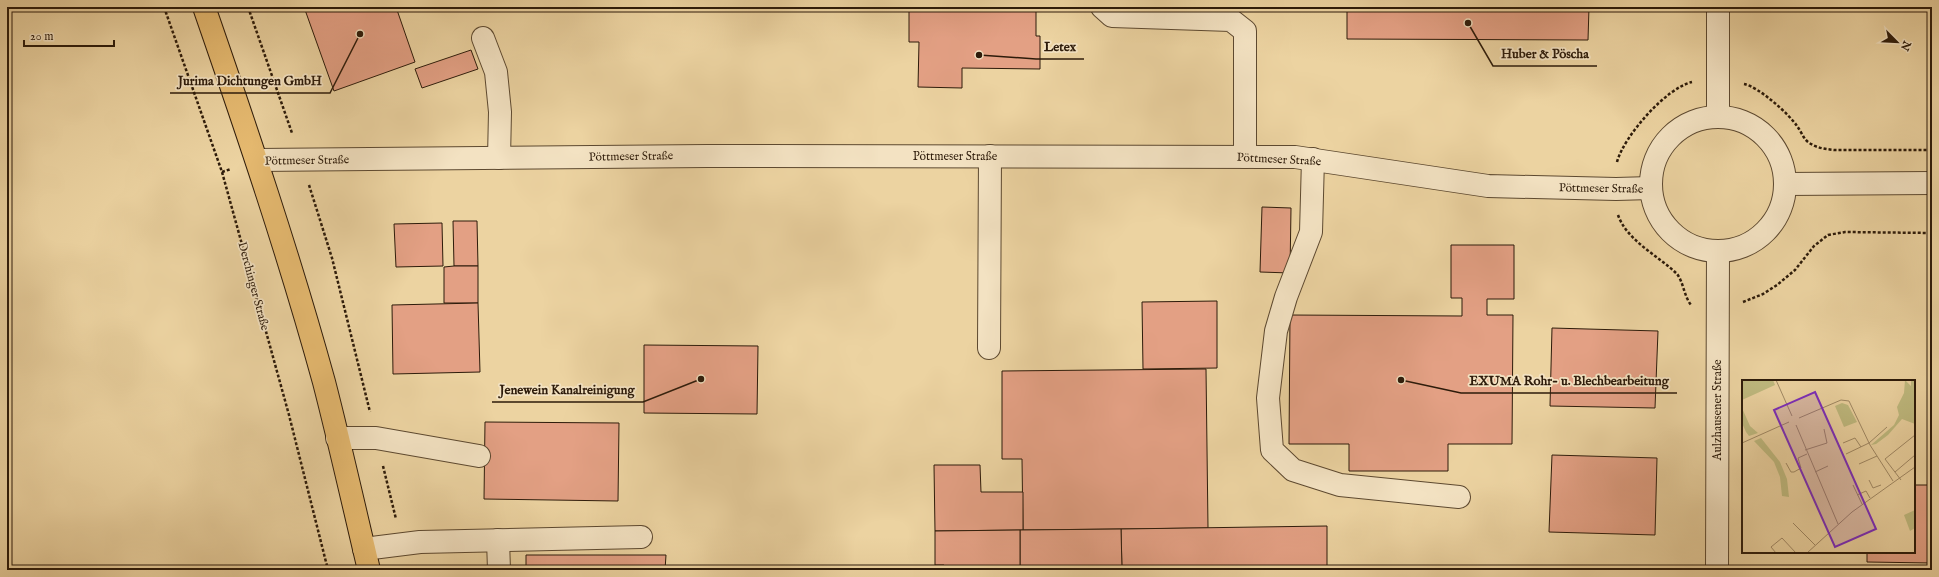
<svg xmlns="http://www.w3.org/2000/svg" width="1939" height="577" font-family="'IM FELL English',serif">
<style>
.building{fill:#e3a084;stroke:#2d1b0a}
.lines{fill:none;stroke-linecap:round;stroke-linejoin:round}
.minor-casing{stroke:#5d4930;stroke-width:24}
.major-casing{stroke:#2d1b0a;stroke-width:24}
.path{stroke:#2d1b0a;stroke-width:2.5;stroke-dasharray:3 2;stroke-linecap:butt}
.minor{stroke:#f3e2c2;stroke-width:22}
.major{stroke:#e6ba70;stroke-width:22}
.labels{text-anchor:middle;stroke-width:3.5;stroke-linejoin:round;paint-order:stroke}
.street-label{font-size:12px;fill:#2d1b0a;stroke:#f3e2c2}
.inset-road{fill:none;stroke:#a08965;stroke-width:1}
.view{fill:#7b2cbf;fill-opacity:0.15;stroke:#7b2cbf;stroke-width:2}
.inset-edge{fill:none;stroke:#2d1b0a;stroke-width:2}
.leader{fill:none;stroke:#2d1b0a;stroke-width:1.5}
.callout-dot{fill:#2d1b0a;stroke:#f3e2c2;stroke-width:1.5}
.callout-label{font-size:13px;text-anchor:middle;font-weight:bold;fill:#2d1b0a;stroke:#f3e2c2;stroke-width:3.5;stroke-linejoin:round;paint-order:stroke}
</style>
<rect width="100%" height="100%" fill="#ecd3a1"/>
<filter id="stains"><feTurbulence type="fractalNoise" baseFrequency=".005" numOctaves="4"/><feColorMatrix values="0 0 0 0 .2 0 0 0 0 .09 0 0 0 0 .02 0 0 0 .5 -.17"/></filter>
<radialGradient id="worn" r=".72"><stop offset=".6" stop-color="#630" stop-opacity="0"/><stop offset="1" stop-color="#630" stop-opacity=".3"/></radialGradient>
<g class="building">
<path d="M 304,7 L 396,7 L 415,62 L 334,91 Z"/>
<path d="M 909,7 L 1036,7 L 1036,36 L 1040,36 L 1040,69 L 962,68 L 962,88 L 918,87 L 919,42 L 909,42 Z"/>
<path d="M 1347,7 L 1589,7 L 1588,40 L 1347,39 Z"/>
<path d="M 471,50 L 478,69 L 422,88 L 415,69 Z"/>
<path d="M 1262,207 L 1291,208 L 1290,273 L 1260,272 Z"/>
<path d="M 453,221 L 477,221 L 478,266 L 454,266 Z"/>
<path d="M 442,223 L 443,266 L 396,267 L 394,224 Z"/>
<path d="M 1451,245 L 1514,245 L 1514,299 L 1487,299 L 1487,315 L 1513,315 L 1512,444 L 1448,444 L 1448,471 L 1349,471 L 1349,444 L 1289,444 L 1290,315 L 1462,316 L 1462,298 L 1451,298 Z"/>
<path d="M 454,266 L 478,266 L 478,303 L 444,303 L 444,267 Z"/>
<path d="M 1217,301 L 1217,368 L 1143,369 L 1142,302 Z"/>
<path d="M 478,303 L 480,372 L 393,374 L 392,305 Z"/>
<path d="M 1552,328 L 1658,331 L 1655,408 L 1550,406 Z"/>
<path d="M 644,345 L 758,346 L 757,414 L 644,413 Z"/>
<path d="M 1206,369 L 1208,528 L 1023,530 L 1022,459 L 1002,459 L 1002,371 Z"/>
<path d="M 485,422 L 619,423 L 618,501 L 484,499 Z"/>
<path d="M 1552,455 L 1657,458 L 1655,535 L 1549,532 Z"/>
<path d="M 934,465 L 980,465 L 981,492 L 1023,492 L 1023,530 L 935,531 Z"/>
<path d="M 1914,485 L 1932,485 L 1932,563 L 1867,562 L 1867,552 L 1914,552 Z"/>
<path d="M 1327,526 L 1327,570 L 1122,570 L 1121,529 Z"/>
<path d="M 1121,529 L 1122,570 L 1020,570 L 1020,530 Z"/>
<path d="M 1020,530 L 1020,570 L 944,570 L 944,565 L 935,565 L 935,531 Z"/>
<path d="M 526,555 L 666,555 L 665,570 L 526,570 Z"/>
</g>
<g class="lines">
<defs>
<g id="minor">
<path d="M 1102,7 L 1112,16 L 1231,20 L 1245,31 L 1245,157"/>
<path d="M 483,38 L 496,72 L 500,112 L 499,158"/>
<path d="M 1718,116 L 1718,7"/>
<circle cx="1718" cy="184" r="67"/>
<path d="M 1313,159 L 1311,232 L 1286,297 L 1276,331 L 1268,398 L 1272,450 L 1293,470 L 1340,485 L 1459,497"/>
<path d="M 258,160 L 707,156 L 1295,157 L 1488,186 L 1616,189 L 1651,188"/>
<path d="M 1785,184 L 1932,183"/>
<path d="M 989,348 L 990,156"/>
<path d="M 337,438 L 376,438 L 479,456"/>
<path d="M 498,540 L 499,570"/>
<path d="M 364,549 L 420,542 L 641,537"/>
<path d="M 1717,570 L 1718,251"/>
</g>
<path id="major" d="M 204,7 C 247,131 289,255 324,382 C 340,444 354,507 369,570"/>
</defs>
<use href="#minor" class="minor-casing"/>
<use href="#major" class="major-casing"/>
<g class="path">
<path d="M 164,7 L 222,172 L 289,415 L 328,570"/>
<path d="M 248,7 L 292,133"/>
<path d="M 1744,84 C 1759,87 1789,114 1797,126 C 1801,131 1803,138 1808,142 C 1816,148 1825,149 1834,150 L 1932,150"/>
<path d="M 1617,162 C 1624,136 1666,88 1692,82"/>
<path d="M 222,172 L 231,169"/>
<path d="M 309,185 L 332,258 L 370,412"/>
<path d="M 1618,215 C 1627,241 1659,256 1677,274 C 1683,281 1684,296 1691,305"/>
<path d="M 1743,302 L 1763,294 L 1777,285 L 1795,270 L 1814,246 L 1828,235 L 1845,232 L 1932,233"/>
<path d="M 383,466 L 396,519"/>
</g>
<use href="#minor" class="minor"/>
<use href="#major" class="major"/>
</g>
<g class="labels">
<g class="street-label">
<text transform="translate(631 156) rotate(-1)" y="4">Pöttmeser Straße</text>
<text x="955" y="160">Pöttmeser Straße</text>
<text transform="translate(1279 159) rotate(3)" y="4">Pöttmeser Straße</text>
<text transform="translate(307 160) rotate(-1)" y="4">Pöttmeser Straße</text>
<text transform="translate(1601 188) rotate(1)" y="4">Pöttmeser Straße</text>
<text transform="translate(254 286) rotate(75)" y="4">Derchinger Straße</text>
<text transform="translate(1717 410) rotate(-90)" y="4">Aulzhausener Straße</text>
</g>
</g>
<g transform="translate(1742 380)">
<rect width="173" height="173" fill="#ecd3a1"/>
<path d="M 0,0 L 31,0 L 33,5 L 0,20 ZM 163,0 L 169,6 L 169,0 L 173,0 L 173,44 L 160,39 L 146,55 L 134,64 L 129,65 L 152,45 L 157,35 L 155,27 L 162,13 ZM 100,23 L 106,25 L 115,42 L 102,47 L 93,26 ZM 0,28 L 8,46 L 16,53 L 7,56 L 4,52 L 0,43 ZM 19,58 L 38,82 L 45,99 L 47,117 L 40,116 L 38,97 L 32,82 L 12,61 ZM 173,130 L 173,148 L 168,151 L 162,135 Z" fill="#bfba7f"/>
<path class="inset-road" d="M 34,0 L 50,36M 57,38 L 99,20 L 107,21 L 128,65 L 151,101M 54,45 L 96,144M 0,63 L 47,42M 101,63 L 113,58 L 119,67M 63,70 L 85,63 L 82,49M 104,74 L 127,63 L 145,47M 44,83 L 49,92 L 52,92 L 59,88 L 56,78 L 65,74M 117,84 L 135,76M 73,92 L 86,86M 153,92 L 173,75M 127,100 L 131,108 L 139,105M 159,100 L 143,79 L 173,55M 111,105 L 120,124M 115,115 L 124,111 L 128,118M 51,143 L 73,165M 34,173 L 29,167 L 40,158 L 54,173M 65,173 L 110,132 L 173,87"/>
<path class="view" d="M 73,12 L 134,149 L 93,167 L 32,30 Z"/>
<rect width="173" height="173" class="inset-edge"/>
</g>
<path class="leader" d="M979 55L1036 59H1084M1468 23L1493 66H1597M360 34L330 93H170M1401 380L1461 393H1677M701 379L643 402H492"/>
<g class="callout-dot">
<circle cx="979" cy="55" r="4"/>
<circle cx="1468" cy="23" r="4"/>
<circle cx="360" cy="34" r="4"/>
<circle cx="1401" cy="380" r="4"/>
<circle cx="701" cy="379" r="4"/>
</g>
<g class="callout-label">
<text x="1060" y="51">Letex</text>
<text x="1545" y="58">Huber &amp; Pöscha</text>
<text x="250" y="85">Jurima Dichtungen GmbH</text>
<text x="1569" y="385">EXUMA Rohr- u. Blechbearbeitung</text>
<text x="567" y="394">Jenewein Kanalreinigung</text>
</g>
<rect width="1939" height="577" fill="none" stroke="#ecd3a1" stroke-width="24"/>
<rect x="8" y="8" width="1923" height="561" fill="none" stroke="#2d1b0a" stroke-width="2"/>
<rect x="12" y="12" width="1915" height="553" fill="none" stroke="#2d1b0a"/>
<g transform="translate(1897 42) rotate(114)" stroke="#f3e2c2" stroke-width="3" paint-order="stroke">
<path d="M0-3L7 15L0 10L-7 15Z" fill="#2d1b0a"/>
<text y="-6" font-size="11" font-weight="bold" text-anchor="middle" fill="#2d1b0a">N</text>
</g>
<path d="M24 40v6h90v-6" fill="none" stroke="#2d1b0a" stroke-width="2"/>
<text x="30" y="40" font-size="12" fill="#2d1b0a" stroke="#f3e2c2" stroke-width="3" paint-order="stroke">20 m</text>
<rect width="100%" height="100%" filter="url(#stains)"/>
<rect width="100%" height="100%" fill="url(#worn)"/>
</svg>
